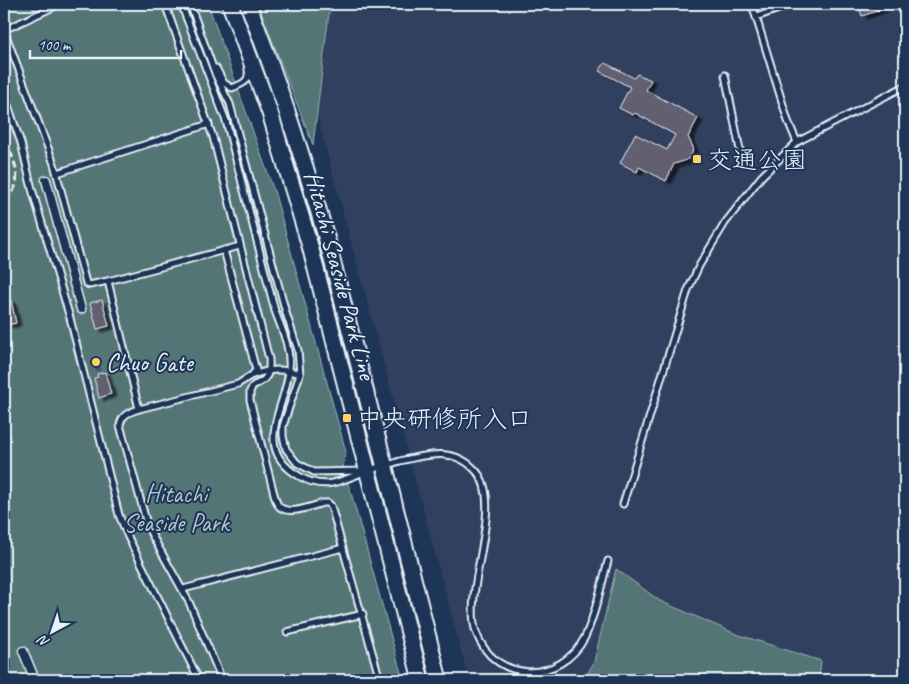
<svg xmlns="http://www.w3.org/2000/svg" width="909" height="684" font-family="Caveat,'Klee One',sans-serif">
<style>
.built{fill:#32415e}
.green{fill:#527474;stroke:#9db2b6}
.building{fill:#625e70;stroke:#e8f1f8;filter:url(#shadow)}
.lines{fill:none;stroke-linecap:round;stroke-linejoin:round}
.pedestrian-tunnel{stroke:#3b516f;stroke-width:8;stroke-dasharray:8 4;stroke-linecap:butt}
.service-casing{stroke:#e8f1f8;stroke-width:9}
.pedestrian-casing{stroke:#e8f1f8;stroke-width:11}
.secondary-casing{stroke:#e8f1f8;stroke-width:19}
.service{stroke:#1d3557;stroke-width:5}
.pedestrian{stroke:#1d3557;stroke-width:8}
.secondary{stroke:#1d3557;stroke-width:15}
.rail{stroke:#e8f1f8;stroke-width:3;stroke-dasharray:8 4;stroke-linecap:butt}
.poi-dot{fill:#ffd166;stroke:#1d3557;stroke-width:2}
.labels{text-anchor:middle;stroke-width:4;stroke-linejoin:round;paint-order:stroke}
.poi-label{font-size:25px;fill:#e8f1f8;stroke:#1d3557;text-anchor:start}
.street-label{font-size:25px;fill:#e8f1f8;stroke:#1d3557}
.park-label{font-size:25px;fill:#b4c5ca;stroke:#1d3557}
</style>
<defs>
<filter id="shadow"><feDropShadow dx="5" dy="3" stdDeviation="1" flood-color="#0009"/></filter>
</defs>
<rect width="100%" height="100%" fill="#1d3557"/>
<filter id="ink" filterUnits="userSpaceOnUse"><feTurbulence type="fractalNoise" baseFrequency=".02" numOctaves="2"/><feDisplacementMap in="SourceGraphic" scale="10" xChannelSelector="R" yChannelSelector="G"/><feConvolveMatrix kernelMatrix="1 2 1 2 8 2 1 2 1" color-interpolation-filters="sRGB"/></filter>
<g filter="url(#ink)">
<path class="built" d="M 287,4 L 905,4 L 905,680 L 469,680 Z"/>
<g class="green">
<path d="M 4,4 L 208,4 L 275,194 L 346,452 C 341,470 344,473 350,489 L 403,680 L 4,680 Z"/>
<path d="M 258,4 L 330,4 L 313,145 Z"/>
<path d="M 616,569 L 660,601 L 736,634 L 821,661 L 819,680 L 584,680 L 594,662 Z"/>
</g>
<g class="building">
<path d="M 858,4 L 894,4 L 894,5 L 862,16 Z"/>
<path d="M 605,63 L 634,78 L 637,74 L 651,80 L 646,90 L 698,118 L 688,137 L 693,147 L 692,153 L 687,160 L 674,164 L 666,181 L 639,167 L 637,172 L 620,163 L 635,134 L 667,150 L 675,135 L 635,113 L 633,115 L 619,108 L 630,87 L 599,71 Z"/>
<path d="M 11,300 L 16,323 L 7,325 L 4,312 L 4,301 Z"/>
<path d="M 102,300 L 109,326 L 97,329 L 90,303 Z"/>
<path d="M 105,372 L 111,394 L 99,398 L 94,378 L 98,377 L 97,374 Z"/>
</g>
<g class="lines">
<path class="pedestrian-tunnel" d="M 95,367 L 100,366"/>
<defs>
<g id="service">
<path d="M 165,4 L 213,137 L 269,359 C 270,373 268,380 254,385 L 250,391 L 250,400 L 274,494 C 275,497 276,502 278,505 C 286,517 312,506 323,503 L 328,503 L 331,506 L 380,680"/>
<path d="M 181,4 L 226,121 L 275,311 C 282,330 291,348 289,370 C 286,407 251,448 299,476 C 325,492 342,480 367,471 C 378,467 389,465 400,461 C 428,454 456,447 477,472 C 505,505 462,591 476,632 C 494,684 561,684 585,637 C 596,613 601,586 608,561"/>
<path d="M 190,4 L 216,76 L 230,104 L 286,313 L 298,350 L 300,374 L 283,426 L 283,436 L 286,449 L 297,463 L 314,472 L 365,471"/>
<path d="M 752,4 L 788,121 L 797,142"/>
<path d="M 756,17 L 793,4"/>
<path d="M 4,30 L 54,164 L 86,283 L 89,285 L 108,281 L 139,409 C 130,412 122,414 120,425 L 148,528 L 189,602 L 222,680"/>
<path d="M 4,30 L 60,4"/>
<path d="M 216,68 L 224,83 L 232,88 C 242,84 250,82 248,69"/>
<path d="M 725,75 L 740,150"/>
<path d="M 4,94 L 21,143 L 32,189 L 70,318 L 119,515 L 128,537 L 199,680"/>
<path d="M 57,173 L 209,124"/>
<path d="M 108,281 L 240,246"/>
<path d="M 253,375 C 270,369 283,368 300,374"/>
<path d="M 139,409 L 238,384 L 252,375 L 256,370 L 224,250"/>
<path d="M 623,504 L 688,290 L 699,266 L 725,223 L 761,177 L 797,142 L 905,86"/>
<path d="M 183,589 L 343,548"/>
<path d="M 287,632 L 363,614"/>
</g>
<g id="pedestrian">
<path d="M 46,180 L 81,309"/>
<path d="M 23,651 L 35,680"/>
</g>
<g id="secondary">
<path d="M 230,4 L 270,113 L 310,246 L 421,680"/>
<path d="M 248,4 C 278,81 304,160 327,240 L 439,680"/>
</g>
</defs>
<use href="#service" class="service-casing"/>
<use href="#pedestrian" class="pedestrian-casing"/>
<use href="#secondary" class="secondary-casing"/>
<use href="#service" class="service"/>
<use href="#pedestrian" class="pedestrian"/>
<use href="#secondary" class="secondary"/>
<path class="rail" d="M 4,140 C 15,159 26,185 4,201"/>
</g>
</g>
<g class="poi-dot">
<rect x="692" y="154" width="10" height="10" rx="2.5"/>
<circle cx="96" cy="362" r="5"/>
<rect x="342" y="413" width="10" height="10" rx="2.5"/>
</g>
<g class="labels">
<g class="poi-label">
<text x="707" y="168">交通公園</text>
<text x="106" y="371">Chuo Gate</text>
<text x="357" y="427">中央研修所入口</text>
</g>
<g class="street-label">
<text transform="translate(341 275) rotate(75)" y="9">Hitachi Seaside Park Line</text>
</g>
<g class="park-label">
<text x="176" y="502">Hitachi<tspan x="176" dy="29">Seaside Park</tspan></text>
</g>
</g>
<rect width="909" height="684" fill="none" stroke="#1d3557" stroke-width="20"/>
<rect x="10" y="10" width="889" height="664" fill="none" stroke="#e8f1f8" stroke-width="2" filter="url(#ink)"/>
<g transform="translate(52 632) rotate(220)" stroke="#1d3557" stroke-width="4" paint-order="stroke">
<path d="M0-4L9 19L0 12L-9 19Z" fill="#e8f1f8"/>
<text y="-8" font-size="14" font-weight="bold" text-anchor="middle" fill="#e8f1f8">N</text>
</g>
<path d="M30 50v8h151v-8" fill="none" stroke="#e8f1f8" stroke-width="2.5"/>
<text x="38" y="50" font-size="15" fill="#e8f1f8" stroke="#1d3557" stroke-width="4" paint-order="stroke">100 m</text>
</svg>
